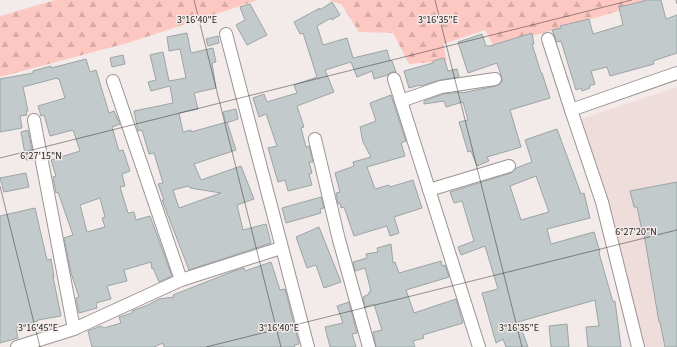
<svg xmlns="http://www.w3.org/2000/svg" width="677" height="347" font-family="'Source Sans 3',sans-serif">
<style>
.built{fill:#efdddb}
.forest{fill:url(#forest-firs)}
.building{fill:#c2cacc;stroke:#9ba4a5;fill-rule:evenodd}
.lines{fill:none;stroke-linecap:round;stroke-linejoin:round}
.minor-casing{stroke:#9b9392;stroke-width:14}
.minor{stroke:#fff;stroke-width:12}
.ticks{fill:none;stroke:#211e1e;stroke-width:1;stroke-opacity:0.45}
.ticks-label{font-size:10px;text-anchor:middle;fill:#211e1e;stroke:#f3ebe9;stroke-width:3;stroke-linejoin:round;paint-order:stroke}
</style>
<defs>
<pattern id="forest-firs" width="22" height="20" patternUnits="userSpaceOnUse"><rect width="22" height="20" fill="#fec8c2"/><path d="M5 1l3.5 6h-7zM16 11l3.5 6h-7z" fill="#d9aba6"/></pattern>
</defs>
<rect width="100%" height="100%" fill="#f3ebe9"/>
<path class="built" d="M 677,87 L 677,347 L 638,347 L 606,205 L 581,119 Z"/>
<g class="forest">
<path d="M 55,0 L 258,0 L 131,42 L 0,77 L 0,16 Z"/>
<path d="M 328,0 L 657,0 L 494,47 L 485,30 L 443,44 L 447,61 L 409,64 L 393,33 L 359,32 L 341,4 Z"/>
</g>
<g class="building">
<path d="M 644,0 L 661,0 L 666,19 L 677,15 L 677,53 L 653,61 L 654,64 L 610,76 L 607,67 L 591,71 L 595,84 L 589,86 L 590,88 L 582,91 L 581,88 L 576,90 L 561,41 L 557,42 L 552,30 L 561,28 L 560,26 L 589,19 L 593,34 L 623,25 L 619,7 L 644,1 Z"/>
<path d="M 332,2 L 340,15 L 332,20 L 331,18 L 317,26 L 323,45 L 347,38 L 353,58 L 387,50 L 390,61 L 392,61 L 396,72 L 391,72 L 388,75 L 374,79 L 372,71 L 357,77 L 351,62 L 325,70 L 334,92 L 297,106 L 304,127 L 301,128 L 306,147 L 309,146 L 313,162 L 309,162 L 312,173 L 309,174 L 312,185 L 288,191 L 285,180 L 278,182 L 268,148 L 277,146 L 266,114 L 259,117 L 253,98 L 264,94 L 267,102 L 297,93 L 294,85 L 317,77 L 303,33 L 300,34 L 294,22 L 320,8 L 320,10 Z"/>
<path d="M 250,4 L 267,35 L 247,45 L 236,25 L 245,20 L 240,7 Z"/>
<path d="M 187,33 L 191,53 L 213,48 L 216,62 L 212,63 L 216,88 L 194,93 L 198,109 L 179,113 L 183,132 L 191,130 L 191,132 L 227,122 L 236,150 L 194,164 L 201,180 L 241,166 L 254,199 L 237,205 L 243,230 L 266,224 L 271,243 L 189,270 L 162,200 L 164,200 L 158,184 L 163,183 L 154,153 L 149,154 L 142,130 L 138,131 L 134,111 L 173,103 L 170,86 L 151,91 L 148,82 L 156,80 L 150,55 L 163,52 L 169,81 L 186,78 L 180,49 L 169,51 L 167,37 ZM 189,186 L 190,188 L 221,193 L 179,208 L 173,190 Z"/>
<path d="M 532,33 L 534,44 L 532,44 L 541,73 L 542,73 L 550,98 L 510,110 L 521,147 L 487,157 L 489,161 L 477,166 L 471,151 L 468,152 L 459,122 L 468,120 L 463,102 L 446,107 L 444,101 L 424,104 L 424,101 L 443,94 L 462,92 L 462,93 L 496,86 L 502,82 L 502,78 L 497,63 L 468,73 L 458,42 L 482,34 L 486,46 L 490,46 Z"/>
<path d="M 218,36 L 219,43 L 208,46 L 206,39 Z"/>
<path d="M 123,55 L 125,64 L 112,67 L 110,58 Z"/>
<path d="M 444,58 L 448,71 L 457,69 L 459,77 L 440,80 L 421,86 L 420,85 L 409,88 L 404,71 L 433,63 L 433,61 Z"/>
<path d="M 86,59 L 90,72 L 96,70 L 109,113 L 114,111 L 120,124 L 112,127 L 119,151 L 123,150 L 130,171 L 122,174 L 125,186 L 120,187 L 128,213 L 134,212 L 136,220 L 150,216 L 172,276 L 159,282 L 153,268 L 152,269 L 151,262 L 124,270 L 127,281 L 107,286 L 111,299 L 96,303 L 97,308 L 79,313 L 76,298 L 79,297 L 71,273 L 64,238 L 73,235 L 58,192 L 56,193 L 53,177 L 56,176 L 51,160 L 80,151 L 73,130 L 50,136 L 44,115 L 41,116 L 38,106 L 65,98 L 59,79 L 57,79 L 57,78 L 23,87 L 28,111 L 26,111 L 27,115 L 20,116 L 22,128 L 0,132 L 0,79 L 33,73 L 33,71 L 51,66 L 51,68 ZM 100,198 L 105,217 L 102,218 L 105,227 L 87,232 L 80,205 Z"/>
<path d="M 391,95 L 406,141 L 401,143 L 405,156 L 367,167 L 375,189 L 389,185 L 390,187 L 413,180 L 422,208 L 394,217 L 399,233 L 390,236 L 387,226 L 354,236 L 344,207 L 341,208 L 340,203 L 338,204 L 336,193 L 340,192 L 335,173 L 354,166 L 353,162 L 371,157 L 363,142 L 360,127 L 376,121 L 370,103 Z"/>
<path d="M 236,109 L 238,119 L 226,123 L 223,112 Z"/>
<path d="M 557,129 L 581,194 L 584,193 L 590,218 L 547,229 L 551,244 L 594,232 L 600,252 L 599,253 L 613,302 L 615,301 L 621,347 L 588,347 L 586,327 L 599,326 L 595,300 L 511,324 L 512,329 L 521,328 L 528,347 L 506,347 L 503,339 L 496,343 L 482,293 L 498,289 L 485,246 L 461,255 L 458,247 L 474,241 L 462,201 L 454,203 L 450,192 L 511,173 L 516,168 L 532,162 L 525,140 ZM 536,176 L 549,212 L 521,220 L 510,186 Z"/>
<path d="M 28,130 L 34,159 L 26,160 L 21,132 Z"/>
<path d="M 26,173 L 29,187 L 4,192 L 0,178 Z"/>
<path d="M 677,182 L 677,347 L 665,347 L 660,322 L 659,322 L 644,234 L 643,235 L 637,207 L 634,207 L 630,191 Z"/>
<path d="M 321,197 L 324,208 L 320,209 L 321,213 L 286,223 L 282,208 Z"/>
<path d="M 35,208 L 47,260 L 51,259 L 54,277 L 53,277 L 61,316 L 38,320 L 38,321 L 16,328 L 18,338 L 0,343 L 0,216 Z"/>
<path d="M 319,227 L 341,282 L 324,288 L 316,265 L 307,268 L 296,237 Z"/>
<path d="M 391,244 L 393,263 L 395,262 L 399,273 L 441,261 L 442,266 L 445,265 L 449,277 L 406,290 L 414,313 L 456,299 L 463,323 L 423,335 L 424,338 L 413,341 L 415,347 L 376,347 L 373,332 L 382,330 L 374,304 L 365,307 L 363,297 L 369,294 L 369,292 L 371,291 L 365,268 L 355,271 L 353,262 L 367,258 L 366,254 L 378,252 L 377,248 Z"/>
<path d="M 271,262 L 280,290 L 285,289 L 299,344 L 294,345 L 295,347 L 164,347 L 163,343 L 154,347 L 92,347 L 88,331 L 101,326 L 104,328 L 121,323 L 119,317 L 132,313 L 132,311 L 148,305 L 159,299 L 174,297 L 173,295 L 234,271 L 244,268 L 245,271 Z"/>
<path d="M 349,302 L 357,333 L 352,334 L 356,347 L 330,347 L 325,327 L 343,323 L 337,306 Z"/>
<path d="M 567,324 L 569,347 L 551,347 L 549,326 Z"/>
</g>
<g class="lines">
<defs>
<g id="minor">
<path d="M 226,34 L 308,347"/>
<path d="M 548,39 L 571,110"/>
<path d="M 394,79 L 479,347"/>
<path d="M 113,81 L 181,280"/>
<path d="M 401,101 L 441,87 L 495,79"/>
<path d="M 34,120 L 74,329"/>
<path d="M 315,139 L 339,240 L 369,347"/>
<path d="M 429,190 L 509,166"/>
<path d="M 17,347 L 74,329 L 181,280 L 281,248"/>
<path d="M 638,347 L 602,202 L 571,110 L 677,73"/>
</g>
</defs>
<use href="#minor" class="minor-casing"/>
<use href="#minor" class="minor"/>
</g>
<path class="ticks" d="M 194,0 L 281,347M 435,0 L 522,347M 676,0 L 677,4M 0,158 L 632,0M 0,186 L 40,347M 206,347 L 677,230"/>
<g class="ticks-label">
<text x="197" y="23">3°16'40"E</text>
<text x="438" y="23">3°16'35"E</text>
<text x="41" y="159">6°27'15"N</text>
<text x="636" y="235">6°27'20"N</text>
<text x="38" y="331">3°16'45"E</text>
<text x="279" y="331">3°16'40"E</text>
<text x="519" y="331">3°16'35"E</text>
</g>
</svg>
